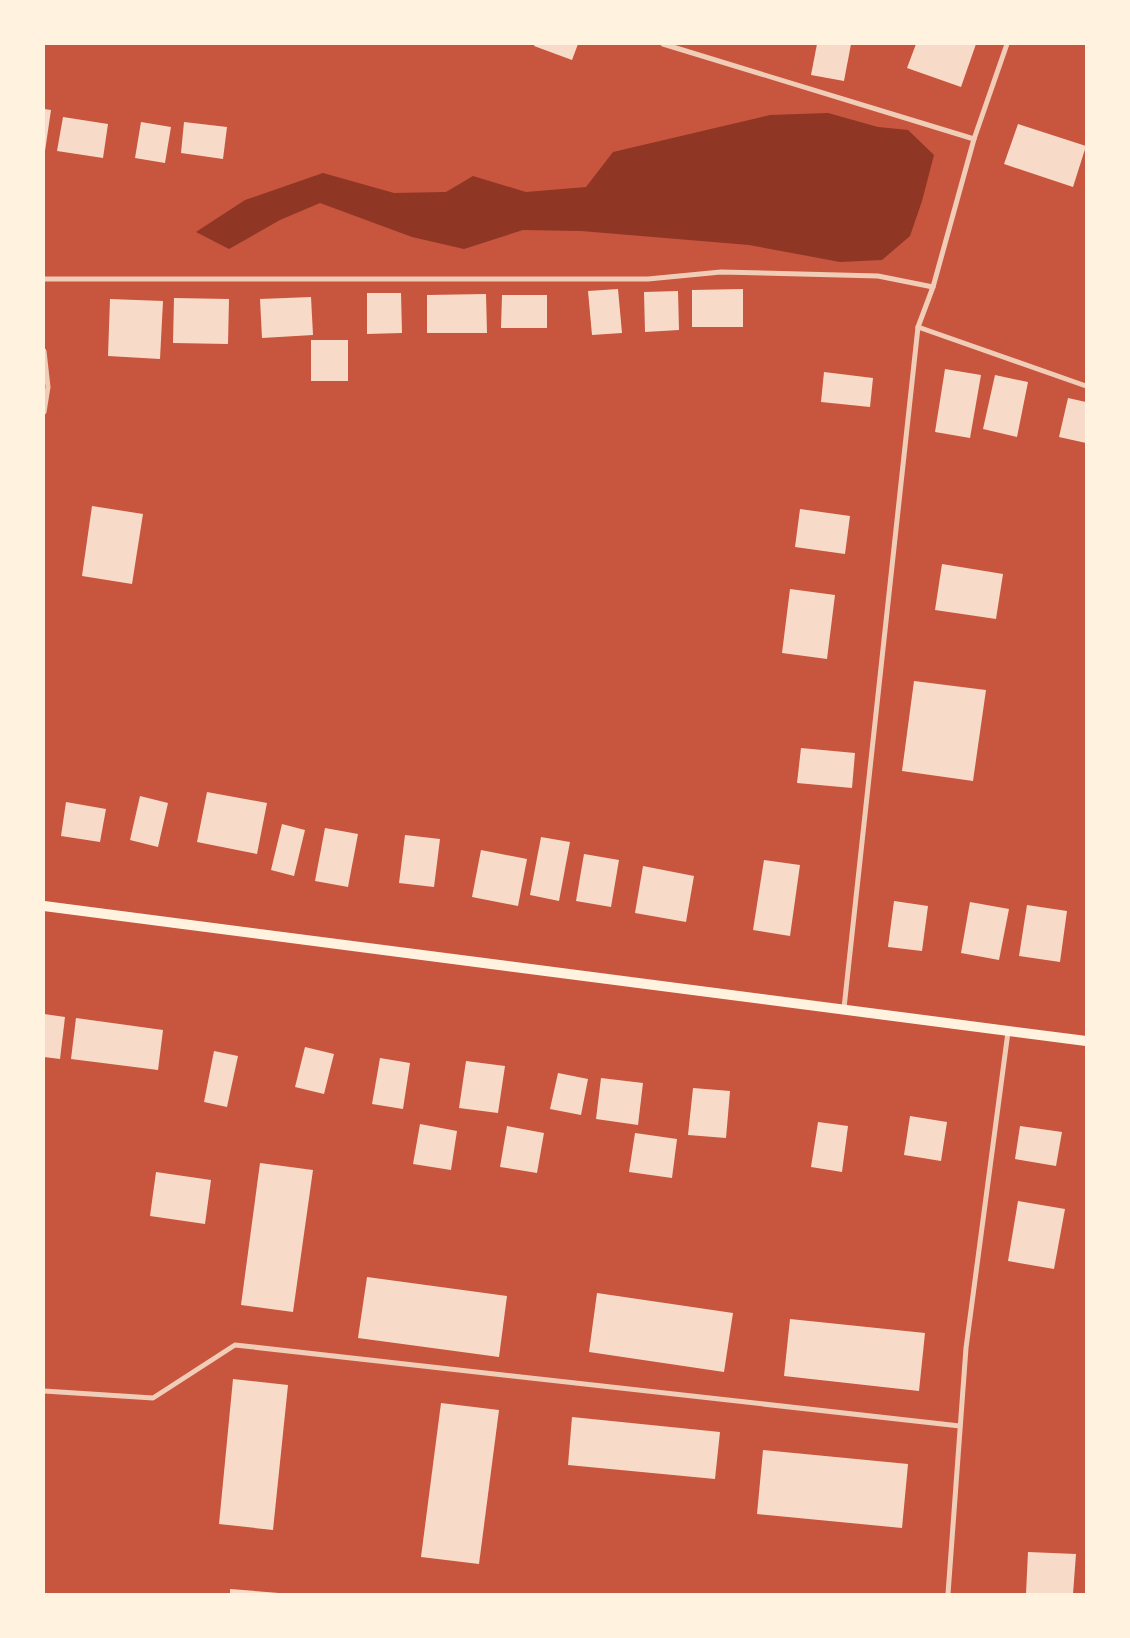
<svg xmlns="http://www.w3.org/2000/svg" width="1130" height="1638" font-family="'PT Serif',serif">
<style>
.water{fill:#8f3625}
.building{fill:#f7dbc8}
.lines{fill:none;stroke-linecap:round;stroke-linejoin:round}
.minor{stroke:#f1ccb7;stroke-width:5}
.secondary{stroke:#fff3e0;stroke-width:10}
</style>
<rect width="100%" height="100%" fill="#c8553d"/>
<path class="water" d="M 828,113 L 878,127 L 908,130 L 934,155 L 922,201 L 910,236 L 882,260 L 840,262 L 749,245 L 581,231 L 523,230 L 464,249 L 412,237 L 320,203 L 280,220 L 229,249 L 196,232 L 245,200 L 323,173 L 394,193 L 446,192 L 473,176 L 526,192 L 586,187 L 613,152 L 770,115 Z"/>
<g class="building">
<path d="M 535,44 L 578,44 L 572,60 L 534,46 Z"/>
<path d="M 817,44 L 851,44 L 844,81 L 811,75 Z"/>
<path d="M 916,44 L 976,44 L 961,87 L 907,68 Z"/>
<path d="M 44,109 L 51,110 L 45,151 L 44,151 Z"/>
<path d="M 63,117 L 108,124 L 103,158 L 57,151 Z"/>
<path d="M 141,122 L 171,127 L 165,163 L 135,158 Z"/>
<path d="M 184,122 L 227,127 L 223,159 L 181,153 Z"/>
<path d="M 1018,124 L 1086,146 L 1073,187 L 1004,164 Z"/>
<path d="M 618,289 L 622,333 L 592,335 L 588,291 Z"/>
<path d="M 743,289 L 743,327 L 692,327 L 692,290 Z"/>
<path d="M 678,291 L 679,330 L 645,332 L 644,292 Z"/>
<path d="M 367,293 L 401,293 L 402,333 L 367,334 Z"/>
<path d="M 486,294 L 487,333 L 427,333 L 427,295 Z"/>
<path d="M 502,295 L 547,295 L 547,328 L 501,328 Z"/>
<path d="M 311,297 L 313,335 L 262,338 L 260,299 Z"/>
<path d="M 174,298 L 229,299 L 228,344 L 173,343 Z"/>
<path d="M 110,299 L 163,301 L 160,359 L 108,356 Z"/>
<rect x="311" y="340" width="37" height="41"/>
<path d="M 945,369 L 981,375 L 970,438 L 935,432 Z"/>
<path d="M 824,372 L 873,378 L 870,407 L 821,402 Z"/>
<path d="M 995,375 L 1028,382 L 1017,437 L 983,429 Z"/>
<path d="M 1068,398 L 1086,402 L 1086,443 L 1059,437 Z"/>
<path d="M 92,506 L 143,514 L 132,584 L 82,576 Z"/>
<path d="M 800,509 L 850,516 L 845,554 L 795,547 Z"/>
<path d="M 942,564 L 1003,574 L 996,619 L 935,610 Z"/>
<path d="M 790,589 L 835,595 L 827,659 L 782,653 Z"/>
<path d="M 914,681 L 986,690 L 973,781 L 902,771 Z"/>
<path d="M 801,748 L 855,753 L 852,788 L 797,783 Z"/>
<path d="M 207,792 L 267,803 L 257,854 L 197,842 Z"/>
<path d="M 140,796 L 168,803 L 158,847 L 130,840 Z"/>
<path d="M 66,802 L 106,809 L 100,842 L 61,836 Z"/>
<path d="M 282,824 L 305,830 L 294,876 L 271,870 Z"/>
<path d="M 325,828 L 358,834 L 348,887 L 315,881 Z"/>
<path d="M 405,835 L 440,839 L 434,887 L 399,883 Z"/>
<path d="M 541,837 L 570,842 L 559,901 L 530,895 Z"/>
<path d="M 481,850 L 527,859 L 518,906 L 472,897 Z"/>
<path d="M 584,854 L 619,860 L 611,907 L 576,901 Z"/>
<path d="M 764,860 L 800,865 L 790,936 L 753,930 Z"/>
<path d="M 643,866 L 694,876 L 686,922 L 635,913 Z"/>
<path d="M 894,901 L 928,906 L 922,951 L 888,947 Z"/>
<path d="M 970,902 L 1009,909 L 999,960 L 961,953 Z"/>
<path d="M 1027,905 L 1067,911 L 1060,962 L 1019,956 Z"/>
<path d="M 44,1014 L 65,1017 L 60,1059 L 44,1057 Z"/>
<path d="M 76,1018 L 163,1030 L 158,1070 L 71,1059 Z"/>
<path d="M 305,1047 L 334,1054 L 324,1094 L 295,1087 Z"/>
<path d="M 214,1051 L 238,1056 L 227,1107 L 204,1102 Z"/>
<path d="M 380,1058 L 410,1063 L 403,1109 L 372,1104 Z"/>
<path d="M 466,1061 L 505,1066 L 498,1113 L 459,1108 Z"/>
<path d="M 558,1073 L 588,1079 L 581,1115 L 550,1109 Z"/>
<path d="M 601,1078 L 643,1083 L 638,1125 L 596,1119 Z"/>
<path d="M 693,1088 L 730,1091 L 726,1138 L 688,1135 Z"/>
<path d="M 910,1116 L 947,1122 L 941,1161 L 904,1155 Z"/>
<path d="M 818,1122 L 848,1126 L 842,1172 L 811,1167 Z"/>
<path d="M 420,1124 L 457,1131 L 451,1170 L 413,1164 Z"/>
<path d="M 507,1126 L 544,1133 L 537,1173 L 500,1167 Z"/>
<path d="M 1020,1126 L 1062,1132 L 1056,1166 L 1015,1159 Z"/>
<path d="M 635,1133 L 677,1139 L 672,1178 L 629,1172 Z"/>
<path d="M 260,1163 L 313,1170 L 293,1312 L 241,1305 Z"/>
<path d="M 156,1172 L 211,1180 L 205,1224 L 150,1216 Z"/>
<path d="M 1018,1201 L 1065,1209 L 1054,1269 L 1008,1261 Z"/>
<path d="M 367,1277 L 507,1296 L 499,1357 L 358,1338 Z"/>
<path d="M 597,1293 L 733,1313 L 724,1372 L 589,1352 Z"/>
<path d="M 790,1319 L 925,1333 L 919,1391 L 784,1376 Z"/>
<path d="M 233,1379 L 288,1385 L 273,1530 L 219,1524 Z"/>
<path d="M 441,1403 L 499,1410 L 479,1564 L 421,1557 Z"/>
<path d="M 572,1417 L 720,1432 L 715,1479 L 568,1465 Z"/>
<path d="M 763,1450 L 908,1464 L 902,1528 L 757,1514 Z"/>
<path d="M 1028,1552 L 1076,1554 L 1073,1594 L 1026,1594 Z"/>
<path d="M 230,1589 L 279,1593 L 279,1594 L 230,1594 Z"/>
</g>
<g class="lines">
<g class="minor">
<path d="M 663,44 L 974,139"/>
<path d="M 44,279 L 648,279 L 721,272 L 878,276 L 933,287"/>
<path d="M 918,327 L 1086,386"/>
<path d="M 44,351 L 48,387 L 44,412"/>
<path d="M 844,1008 L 918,327 L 933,287 L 974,139 L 1007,44"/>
<path d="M 44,1391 L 153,1398 L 235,1345 L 960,1426"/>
<path d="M 948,1594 L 966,1348 L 1008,1032"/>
</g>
<path class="secondary" d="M 44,906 L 1086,1041"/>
</g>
<rect width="1130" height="1638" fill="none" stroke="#fff3e0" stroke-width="90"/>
</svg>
